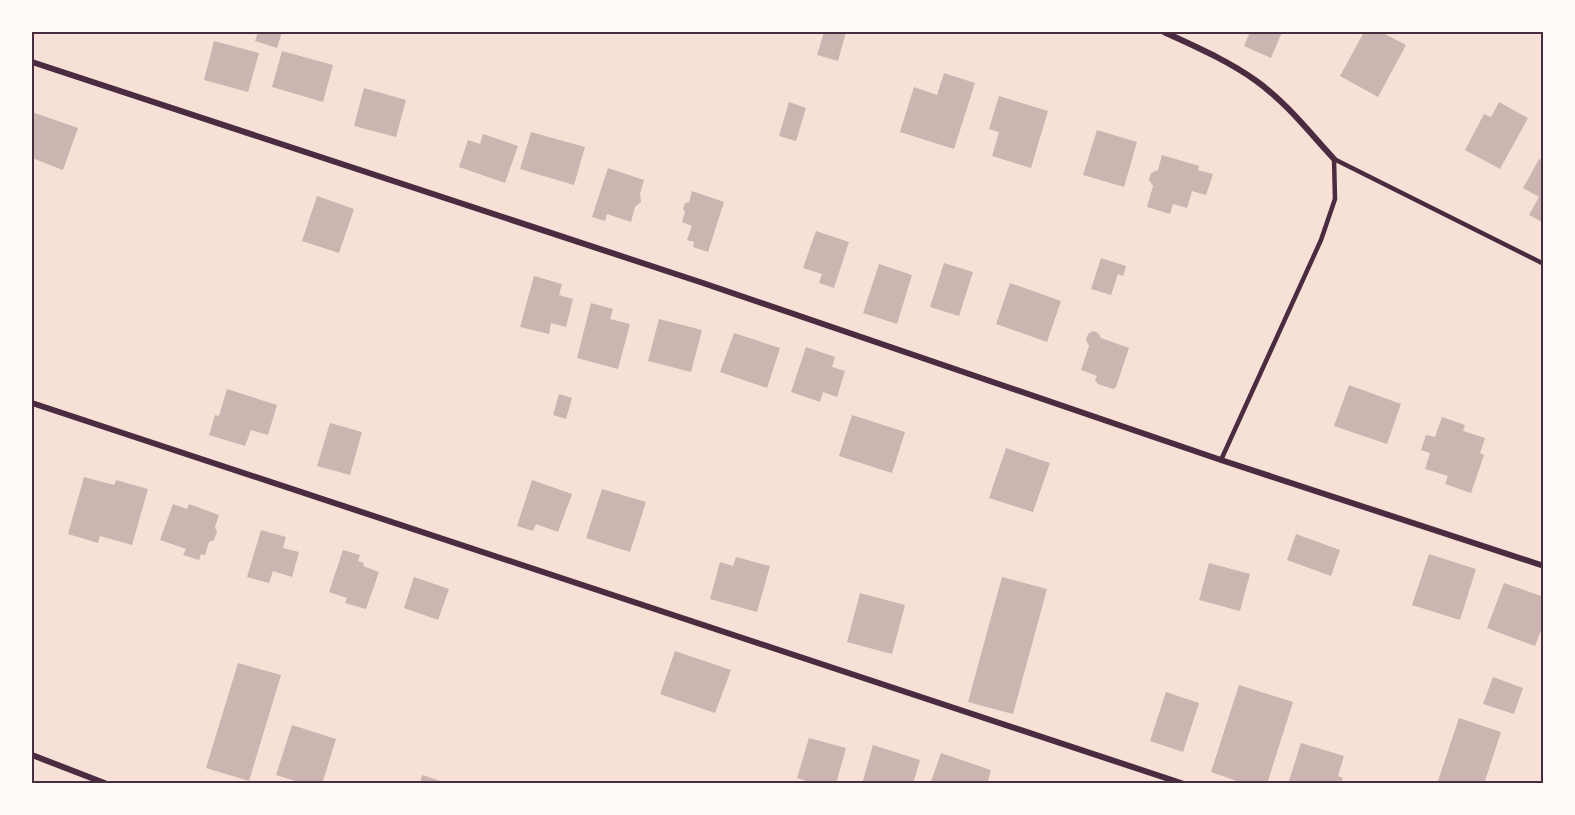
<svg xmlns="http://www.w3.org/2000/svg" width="1575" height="815" font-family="Montserrat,sans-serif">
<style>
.building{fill:#ccb4b1}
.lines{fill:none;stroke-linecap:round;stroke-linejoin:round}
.service{stroke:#4a2c40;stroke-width:4.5}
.minor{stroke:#4a2c40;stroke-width:6}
.neatline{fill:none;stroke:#4a2c40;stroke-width:2}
</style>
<rect width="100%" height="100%" fill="#f7e1d7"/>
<g class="building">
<path d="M 258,32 L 282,32 L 277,48 L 255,41 Z"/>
<path d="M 824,32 L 846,32 L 838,61 L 817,55 Z"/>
<path d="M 1250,32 L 1282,32 L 1271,58 L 1244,46 Z"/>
<path d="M 1364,32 L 1381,32 L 1406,45 L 1378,97 L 1340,76 Z"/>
<path d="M 214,41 L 259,53 L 248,92 L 204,80 Z"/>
<path d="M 282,51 L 333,65 L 323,102 L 272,87 Z"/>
<path d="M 944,73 L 975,83 L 954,149 L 900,132 L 914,87 L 937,95 Z"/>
<path d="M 364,88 L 406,100 L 396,137 L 354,126 Z"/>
<path d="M 999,96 L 1048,111 L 1031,168 L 992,156 L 999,132 L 989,129 Z"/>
<path d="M 789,102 L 806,108 L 796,141 L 779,136 Z"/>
<path d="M 1499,102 L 1528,118 L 1500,169 L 1465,150 L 1484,114 L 1491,117 Z"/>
<path d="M 32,112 L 78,128 L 63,170 L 32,158 Z"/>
<path d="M 1097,130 L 1137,142 L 1124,187 L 1083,175 Z"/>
<path d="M 531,132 L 585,147 L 574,185 L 520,169 Z"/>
<path d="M 483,134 L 518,146 L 505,183 L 459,167 L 468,140 L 480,144 Z"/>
<path d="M 1162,155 L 1199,166 L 1198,170 L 1213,174 L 1206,195 L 1192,191 L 1187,208 L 1173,204 L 1170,214 L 1147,207 L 1153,186 L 1149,180 L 1151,173 L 1158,170 Z"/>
<path d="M 1539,159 L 1544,161 L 1544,223 L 1529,215 L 1539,197 L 1523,188 Z"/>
<path d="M 608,168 L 644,180 L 640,194 L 641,202 L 635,207 L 631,222 L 607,214 L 605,221 L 592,217 Z"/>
<path d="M 692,191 L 724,202 L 708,252 L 693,247 L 694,242 L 687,240 L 692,226 L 682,222 L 685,212 L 683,209 L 685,203 L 689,202 Z"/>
<path d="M 317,196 L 354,209 L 339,253 L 302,241 Z"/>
<path d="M 816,231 L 849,242 L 834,288 L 819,283 L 822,274 L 803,268 Z"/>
<path d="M 1101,258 L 1126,266 L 1123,276 L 1118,274 L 1111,295 L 1091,289 Z"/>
<path d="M 944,263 L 973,272 L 959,316 L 930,307 Z"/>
<path d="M 879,264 L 912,275 L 897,324 L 863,313 Z"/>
<path d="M 534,276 L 562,284 L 559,295 L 573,299 L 566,327 L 551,323 L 549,334 L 520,327 Z"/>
<path d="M 1010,283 L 1061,301 L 1047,342 L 996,324 Z"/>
<path d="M 591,303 L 613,309 L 610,319 L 630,324 L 618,369 L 577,358 Z"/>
<path d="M 659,319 L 702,330 L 691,372 L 648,361 Z"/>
<path d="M 1093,331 L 1098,333 L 1101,338 L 1129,348 L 1116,387 L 1113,389 L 1098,384 L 1095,380 L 1097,376 L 1081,370 L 1089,346 L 1086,340 L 1088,334 Z"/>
<path d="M 734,333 L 780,348 L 767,388 L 720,372 Z"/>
<path d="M 806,347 L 835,357 L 832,367 L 845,371 L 837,397 L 823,392 L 820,402 L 791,392 Z"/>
<path d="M 1349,385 L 1401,404 L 1387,444 L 1334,426 Z"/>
<path d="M 227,389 L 277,405 L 268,435 L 251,430 L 245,446 L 209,435 L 215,415 L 219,416 Z"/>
<path d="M 559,394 L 572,398 L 566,419 L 553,415 Z"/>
<path d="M 852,415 L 905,432 L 892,473 L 839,456 Z"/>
<path d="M 1442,417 L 1465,425 L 1463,431 L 1485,438 L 1480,453 L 1484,455 L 1471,493 L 1445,484 L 1448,476 L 1425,469 L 1430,453 L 1421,450 L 1426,435 L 1435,437 Z"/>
<path d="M 330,423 L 362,432 L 350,475 L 317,466 Z"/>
<path d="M 1006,448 L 1050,463 L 1033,512 L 989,498 Z"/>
<path d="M 84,477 L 114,485 L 116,480 L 148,489 L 132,545 L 100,536 L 98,543 L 68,534 Z"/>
<path d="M 532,480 L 572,494 L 558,532 L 536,524 L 533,531 L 517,526 Z"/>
<path d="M 602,489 L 646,502 L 630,552 L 586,538 Z"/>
<path d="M 173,504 L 187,509 L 189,504 L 219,515 L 215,527 L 217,532 L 214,540 L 209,542 L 205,555 L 201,554 L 199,560 L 183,555 L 186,549 L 160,540 Z"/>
<path d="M 261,530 L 286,537 L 283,548 L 299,552 L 292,577 L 273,571 L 269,583 L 247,577 Z"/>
<path d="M 1296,534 L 1340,550 L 1331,576 L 1287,560 Z"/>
<path d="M 343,550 L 360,555 L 358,561 L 364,563 L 363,566 L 379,572 L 366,609 L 345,603 L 347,598 L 329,592 Z"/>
<path d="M 1429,554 L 1476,569 L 1460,620 L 1412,605 Z"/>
<path d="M 736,557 L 770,566 L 757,612 L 710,599 L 720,562 L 733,566 Z"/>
<path d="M 1209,563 L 1250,574 L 1240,611 L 1199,600 Z"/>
<path d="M 414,577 L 449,589 L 438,620 L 404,608 Z"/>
<path d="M 1002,577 L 1047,589 L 1013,714 L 968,702 Z"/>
<path d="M 1504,583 L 1544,597 L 1544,622 L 1535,646 L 1487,628 Z"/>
<path d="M 860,593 L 905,605 L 892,654 L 847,642 Z"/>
<path d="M 675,651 L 731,670 L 715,713 L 660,694 Z"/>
<path d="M 238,663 L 281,675 L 249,781 L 206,768 Z"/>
<path d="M 1493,677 L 1523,688 L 1514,714 L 1483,704 Z"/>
<path d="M 1239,685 L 1293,702 L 1267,784 L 1245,784 L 1211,772 Z"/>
<path d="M 1166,692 L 1199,703 L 1183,752 L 1150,741 Z"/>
<path d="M 1459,718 L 1501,732 L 1484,784 L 1437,784 Z"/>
<path d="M 292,725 L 336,739 L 322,784 L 305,784 L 276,775 Z"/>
<path d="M 809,738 L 846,748 L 836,784 L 815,784 L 797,778 Z"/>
<path d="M 1301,743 L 1344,756 L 1338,776 L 1343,778 L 1341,784 L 1288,784 Z"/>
<path d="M 873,745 L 920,760 L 913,784 L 862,784 Z"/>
<path d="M 941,753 L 991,770 L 987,784 L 930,784 Z"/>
<path d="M 422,775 L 447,783 L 447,784 L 420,784 Z"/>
</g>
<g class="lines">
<g class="service">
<path d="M 1334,159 L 1544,264"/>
<path d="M 1221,460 L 1321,240 L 1335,199 L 1334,159"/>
</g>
<g class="minor">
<path d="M 1164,32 C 1194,46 1227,60 1255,80 C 1285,101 1309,132 1334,159"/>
<path d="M 32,62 L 703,283 L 1221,460 L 1544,566"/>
<path d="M 32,403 L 1184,784"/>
<path d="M 32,755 L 107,784"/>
</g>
</g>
<rect width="1575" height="815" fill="none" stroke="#fffaf5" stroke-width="66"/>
<rect x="33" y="33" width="1509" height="749" class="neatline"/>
</svg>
